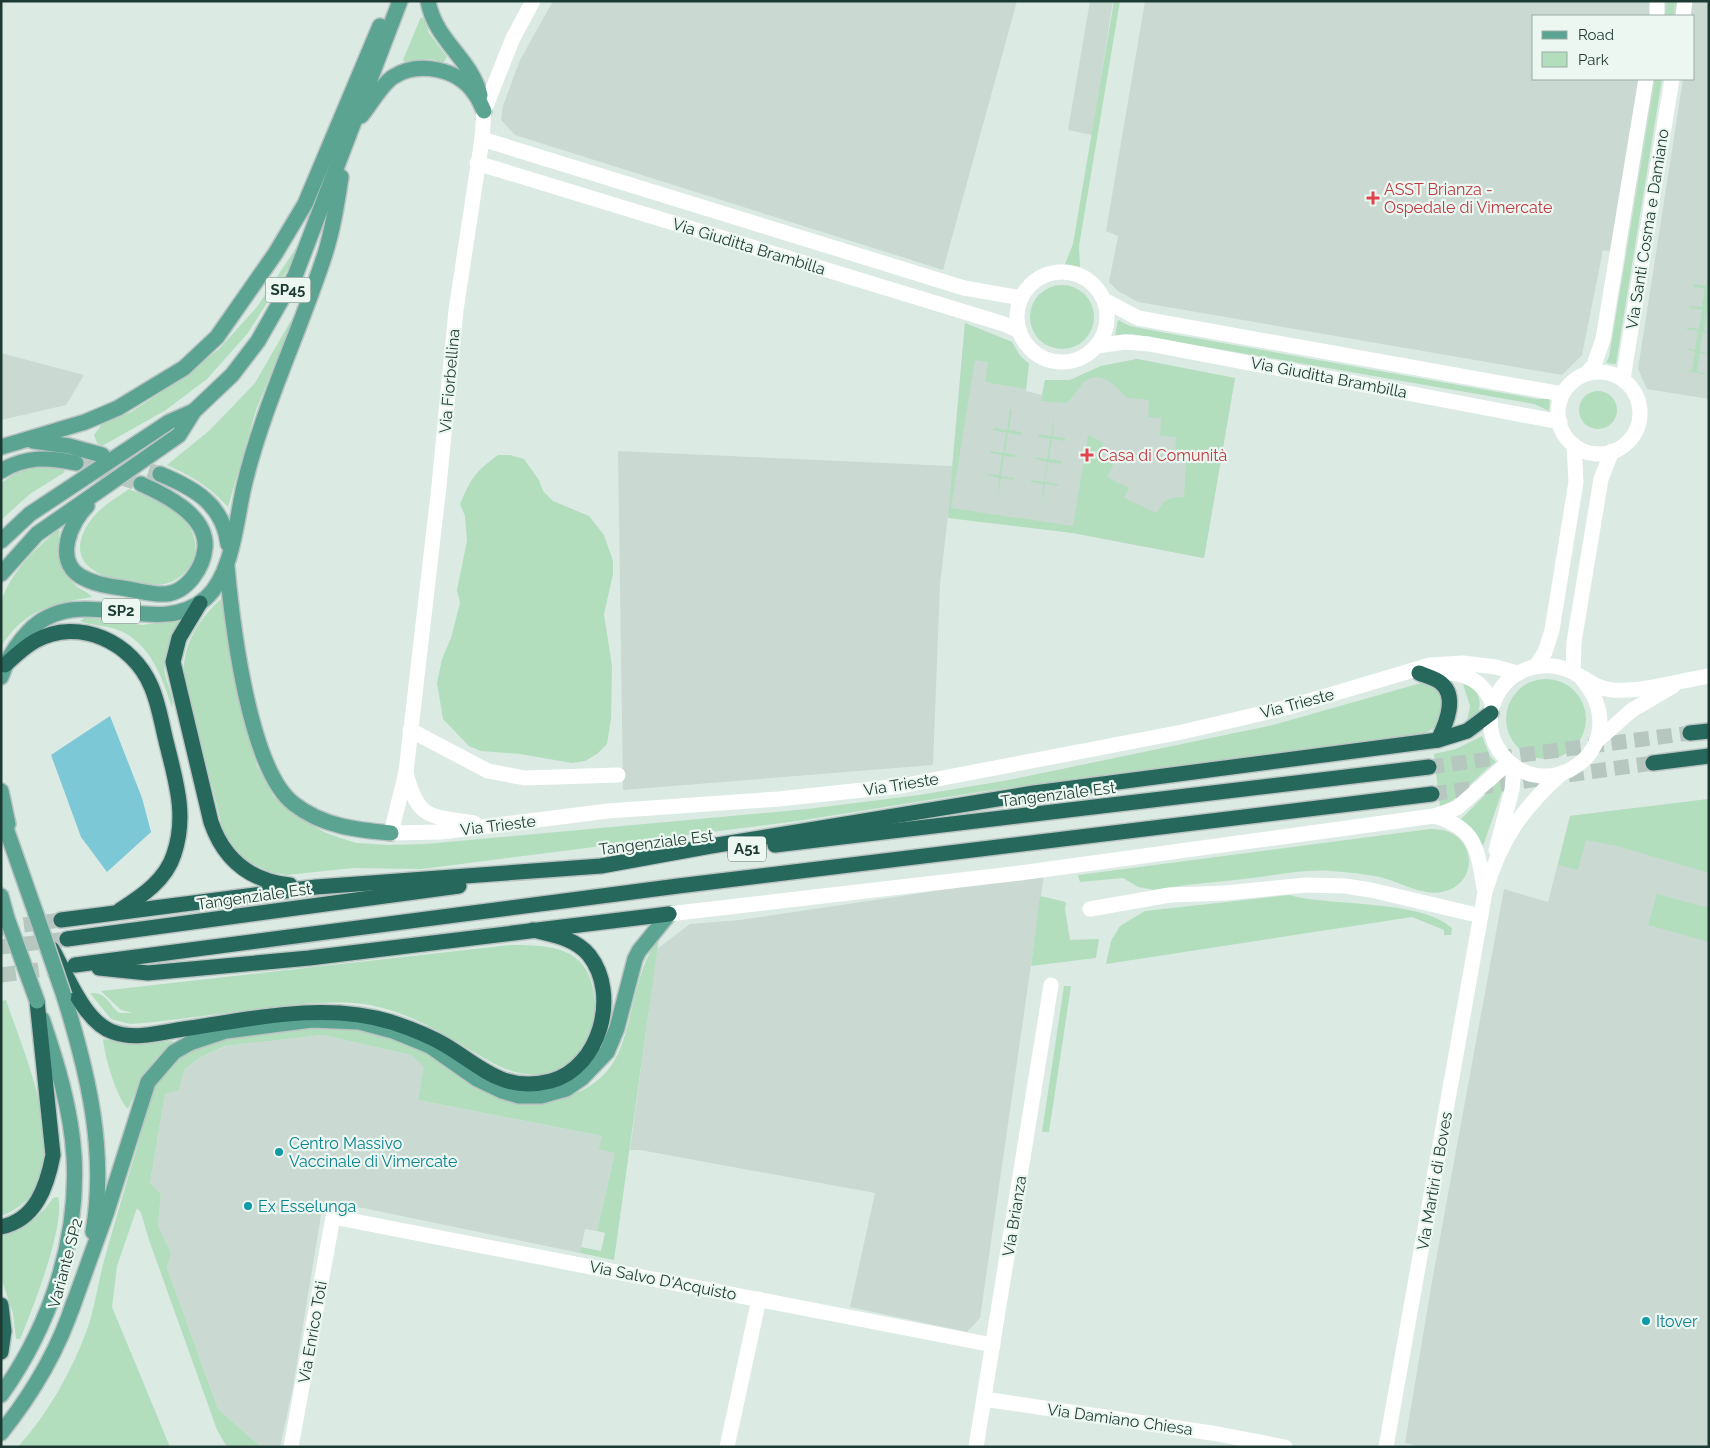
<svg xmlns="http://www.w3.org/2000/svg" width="1710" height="1448" font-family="Raleway,sans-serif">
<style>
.built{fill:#cadad3}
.green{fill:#b2debe}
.water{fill:#7dc8d6}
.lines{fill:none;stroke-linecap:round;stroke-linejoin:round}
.major-tunnel{stroke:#b6c7c0;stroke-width:15;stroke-dasharray:15 8;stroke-linecap:butt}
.highway-tunnel{stroke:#b6c7c0;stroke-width:15;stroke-dasharray:15 8;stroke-linecap:butt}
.major-casing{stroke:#bbc4c2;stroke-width:18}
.highway-casing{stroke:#bbc4c2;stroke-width:18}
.minor{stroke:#fff;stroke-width:15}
.major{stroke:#5ba492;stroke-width:15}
.highway{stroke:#26695c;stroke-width:15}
.major-bridge-casing{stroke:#bbc4c2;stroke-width:18;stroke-linecap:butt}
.major-bridge{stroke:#5ba492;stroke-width:15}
.health-dot{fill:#e0444e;stroke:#ecf7f1;stroke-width:2}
.culture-dot{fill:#0f9aa8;stroke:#ecf7f1;stroke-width:2}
.labels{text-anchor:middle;stroke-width:4.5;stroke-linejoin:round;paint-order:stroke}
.shield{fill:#ecf7f1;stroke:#5b736b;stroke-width:1}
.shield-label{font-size:15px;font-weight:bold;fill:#1d3a32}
.health-label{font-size:16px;fill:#be3a42;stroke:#ecf7f1;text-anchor:start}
.street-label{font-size:16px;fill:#1d3a32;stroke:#ecf7f1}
.culture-label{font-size:16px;fill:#0d838f;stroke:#ecf7f1;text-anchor:start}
</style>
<rect width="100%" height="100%" fill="#dceae4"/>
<g class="built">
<path d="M 553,1 L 1017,1 L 943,270 L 515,135 L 501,120 L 503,106 L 520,60 Z"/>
<path d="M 1090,1 L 1113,1 L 1092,135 L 1068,130 Z"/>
<path d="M 1145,1 L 1709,1 L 1709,399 L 1647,389 L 1638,369 L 1683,79 L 1694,79 L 1694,16 L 1534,16 L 1534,79 L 1655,79 L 1625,254 L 1603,250 L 1582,355 L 1562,375 L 1138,302 L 1118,291 L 1109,282 L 1118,236 L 1106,231 Z"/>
<path d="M 965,323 L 1012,342 L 1020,355 L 1029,364 L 1026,391 L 1042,395 L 1045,380 L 1070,380 L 1101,366 L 1137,359 L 1235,378 L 1204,558 L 1073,533 L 948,516 L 940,584 L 933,765 L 623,790 L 618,451 L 952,466 Z"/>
<path d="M 1,353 L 84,375 L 66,405 L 1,420 Z"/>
<path d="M 1709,799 L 1709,1447 L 1422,1447 L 1405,1443 L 1433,1276 L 1504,889 L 1548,902 L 1570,816 Z"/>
<path d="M 1044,875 L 980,1318 L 967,1332 L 850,1307 L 875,1193 L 640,1150 L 630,1150 L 657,949 L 690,924 L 740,920 Z"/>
<path d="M 323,1035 L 411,1055 L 425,1067 L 418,1100 L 602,1136 L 615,1153 L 597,1231 L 585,1229 L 580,1253 L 363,1208 L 323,1203 L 293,1387 L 280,1447 L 261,1447 L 218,1409 L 167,1268 L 171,1253 L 158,1225 L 161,1194 L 150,1183 L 165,1094 L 179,1089 L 184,1070 L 199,1058 L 226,1046 Z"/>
</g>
<g class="green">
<path d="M 1114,1 L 1120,1 L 1079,246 L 1080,267 L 1065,264 L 1073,244 Z"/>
<path d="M 1668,1 L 1675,1 L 1673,16 L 1665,16 Z"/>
<path d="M 421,17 L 425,20 L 429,33 L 447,57 L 443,63 C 430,56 421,59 407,64 L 403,60 Z"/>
<path d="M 1655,79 L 1662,79 L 1616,364 L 1606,363 L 1609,357 Z"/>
<path d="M 298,245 L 293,261 L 248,333 L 207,379 L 166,410 L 102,446 L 97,443 L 94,435 L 102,424 L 131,412 L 177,382 L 219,349 L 257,307 Z"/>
<path d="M 1709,269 L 1709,311 L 1707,311 L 1704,330 L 1709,333 L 1703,332 L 1700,351 L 1709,354 L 1700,353 L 1697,371 L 1709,375 L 1680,370 L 1692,371 L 1695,352 L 1683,348 L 1695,350 L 1698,331 L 1686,329 L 1687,327 L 1699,329 L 1702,310 L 1690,308 L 1690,306 L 1702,307 L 1705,289 L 1693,287 L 1694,284 L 1706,286 Z"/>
<circle cx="1062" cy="317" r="32"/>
<path d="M 297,310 L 256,410 L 228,507 C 209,486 193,477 167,465 L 210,430 L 255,383 Z"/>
<path d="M 1118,320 L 1130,326 L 1161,332 L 1537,399 L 1550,399 L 1549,411 L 1534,404 L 1132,334 L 1115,335 Z"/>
<path d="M 965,323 L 1012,342 L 1019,355 L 1029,364 L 1026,389 L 985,382 L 988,362 L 975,360 L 951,508 L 1073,526 L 1088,435 L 1104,443 L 1098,455 L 1114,463 L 1107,477 L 1129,488 L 1124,498 L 1157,513 C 1164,500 1168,497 1184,497 L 1186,461 L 1175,461 L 1176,437 L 1160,436 L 1161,418 L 1148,417 L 1149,400 L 1127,398 C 1116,387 1101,368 1084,382 C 1077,389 1074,397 1066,403 L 1041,401 L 1045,380 L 1070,380 L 1101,366 L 1137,359 L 1235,378 L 1204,558 L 1073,533 L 948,518 Z"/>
<circle cx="1598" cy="410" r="19"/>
<path d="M 1010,409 L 1012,410 L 1009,430 L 1021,432 L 1021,435 L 1008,433 L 1005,453 L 1017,455 L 1017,457 L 1004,456 L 1001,476 L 1014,478 L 1013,480 L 1001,478 L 997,498 L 999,478 L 987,475 L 987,474 L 999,475 L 1002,455 L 990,453 L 990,451 L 1003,453 L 1006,433 L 994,430 L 994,428 L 1007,430 Z"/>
<path d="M 1054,416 L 1053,436 L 1065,438 L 1065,441 L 1052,439 L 1049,459 L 1062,461 L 1061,464 L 1048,462 L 1045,482 L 1058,484 L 1058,486 L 1045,484 L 1042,504 L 1043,484 L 1031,482 L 1031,480 L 1044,482 L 1047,462 L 1035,459 L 1035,457 L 1047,459 L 1050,439 L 1038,437 L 1039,434 L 1051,436 Z"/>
<path d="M 498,455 L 510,455 L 524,459 L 539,480 L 543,491 L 553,501 L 589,516 L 604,535 L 613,561 L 613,574 L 604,614 L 612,666 L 611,718 L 607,744 L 597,754 L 585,761 L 572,763 L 520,754 L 481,751 L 469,746 L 443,719 L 437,683 L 442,659 L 451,638 L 460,603 L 457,590 L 467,541 L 465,516 L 460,504 C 472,477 475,472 498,455 Z"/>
<path d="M 47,466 L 63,469 L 65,472 L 30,494 L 1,520 L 1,483 C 16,472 29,467 47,466 Z"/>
<path d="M 129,489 C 152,498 191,513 195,542 C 198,561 184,579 165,584 C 154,586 139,583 127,581 C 91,577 64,557 91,520 C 100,507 116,498 129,489 Z"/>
<path d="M 58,530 L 60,531 C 56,551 62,575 79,588 C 84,591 89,593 92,597 C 53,603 22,611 1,647 C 1,633 0,613 2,600 C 10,573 37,547 58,530 Z"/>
<path d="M 221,599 L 226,603 L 238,696 L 257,766 L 274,797 L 294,814 L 326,833 L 356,843 L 388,845 L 426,844 L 807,809 L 919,795 L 1009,780 L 1273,725 L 1421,683 L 1437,690 L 1442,697 C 1441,716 1445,724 1425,733 L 979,792 L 798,821 L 422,869 L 353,868 L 287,875 L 270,872 L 247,861 L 231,844 L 223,830 L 184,675 C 182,645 199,619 221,599 Z"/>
<path d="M 86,617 L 142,625 L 182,619 C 173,638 162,652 165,674 C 167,685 175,698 172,708 C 163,679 150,642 118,630 C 106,625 91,626 80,621 Z"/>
<circle cx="1546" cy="719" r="40"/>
<path d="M 1463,684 C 1477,687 1483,699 1478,713 L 1467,721 L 1470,706 Z"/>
<path d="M 1482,736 L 1490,756 L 1496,762 C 1476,775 1463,798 1440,807 L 1434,754 L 1456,749 Z"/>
<path d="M 1502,778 L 1504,778 L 1504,786 L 1483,846 L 1475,832 L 1460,820 Z"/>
<path d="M 1709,799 L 1709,873 L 1617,846 L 1586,840 L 1578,870 L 1558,865 L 1570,816 Z"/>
<path d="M 1430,829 C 1477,827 1482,884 1442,892 C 1422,896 1400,882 1380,877 C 1364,874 1348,872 1331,871 C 1304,869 1278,875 1252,878 C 1219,882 1186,884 1154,890 L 1138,887 L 1123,878 L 1080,882 L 1078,875 Z"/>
<path d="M 1657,894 L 1709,908 L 1709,942 L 1648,925 Z"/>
<path d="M 1289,895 C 1333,907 1420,899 1452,928 L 1451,935 L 1444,935 L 1444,930 L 1412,917 L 1106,964 L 1111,941 L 1120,926 L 1145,911 Z"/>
<path d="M 1040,896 L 1066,902 L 1065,909 L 1070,940 L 1099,939 L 1096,958 L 1031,966 Z"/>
<path d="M 659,938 L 614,1260 L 580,1253 L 581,1247 L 601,1251 L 605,1233 L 597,1231 L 615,1153 L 599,1149 L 602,1136 L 418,1100 L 424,1067 L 411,1055 L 323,1035 L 225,1046 L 199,1058 L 184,1070 L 179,1090 L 165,1094 L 150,1183 L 161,1194 L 158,1225 L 171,1253 L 167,1268 L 218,1409 L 261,1447 L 227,1447 L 217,1430 L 149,1240 L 141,1213 L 137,1208 L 117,1266 L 112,1307 L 170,1447 L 18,1447 C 49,1412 72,1371 88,1327 C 95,1306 98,1283 104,1261 C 114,1224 125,1188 136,1151 C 145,1122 145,1089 169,1066 C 194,1043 229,1036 261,1033 C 310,1028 357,1024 404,1042 C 462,1064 493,1123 563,1098 C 575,1094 589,1088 599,1079 C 636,1049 627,980 659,938 Z"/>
<path d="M 510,945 C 557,945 592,948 595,1004 C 597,1038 576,1071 541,1074 C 504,1078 476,1051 445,1035 C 421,1021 391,1008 364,1004 C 329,1000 293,1005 258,1009 C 215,1014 173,1021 130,1024 L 111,1019 L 90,993 C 106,992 108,1003 119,1013 L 133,1013 L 121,1010 L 101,991 Z"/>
<path d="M 1064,986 L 1071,986 L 1049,1132 L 1042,1132 Z"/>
<path d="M 6,1000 C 25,1058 86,1186 1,1216 L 1,1001 Z"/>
<path d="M 103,1039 L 128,1044 L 173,1041 L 174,1043 L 155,1060 L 143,1076 L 128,1109 C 117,1099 104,1055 103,1039 Z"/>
<path d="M 58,1197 C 66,1223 34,1305 23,1332 L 20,1339 L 16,1339 L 13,1313 L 1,1278 L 1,1234 C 23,1230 41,1216 53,1198 Z"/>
</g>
<path class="water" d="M 110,716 L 142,798 L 151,832 L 107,872 L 81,837 L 51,755 Z"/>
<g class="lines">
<g class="major-tunnel">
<path d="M 105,456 L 160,474"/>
<path d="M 76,463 L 141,484"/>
</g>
<g class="highway-tunnel">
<path d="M 1429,767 L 1690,733"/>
<path d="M 1432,794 L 1653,763"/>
<path d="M 1,928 L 61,920"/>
<path d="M 1,947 L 67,939"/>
<path d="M 1,975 L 67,966"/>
</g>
<defs>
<g id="major">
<path d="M 428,1 C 435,41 471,58 480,95"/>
<path d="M 361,116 C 371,104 381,85 393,77 C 418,61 458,68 475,94 C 479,99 481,105 484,111"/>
<path d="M 33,441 L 69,446 L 102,455"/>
<path d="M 1,447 L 85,422 L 118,408 L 184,368 L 217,337 L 275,254 L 305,204 L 380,26"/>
<path d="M 1,471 C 26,456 49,457 76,463"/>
<path d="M 160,474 C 194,488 223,504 228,544"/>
<path d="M 87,506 C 71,521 54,560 80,576 C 95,585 111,586 128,589 C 140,591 153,595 166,594 C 187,592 203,568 205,548 C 208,516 166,495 141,484"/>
<path d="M 1,541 L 30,514 L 169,422 L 194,411"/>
<path d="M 227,567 C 232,622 249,770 294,804 C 322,826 356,830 391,833"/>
<path d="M 1,574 L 37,534 L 179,435 L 194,411 L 232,375 L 258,341 L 295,276 L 400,1"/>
<path d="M 1,677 C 7,659 15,646 28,632 C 79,578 156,642 206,598 C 233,574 236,520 244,486 C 263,406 300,332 325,254 C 333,229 337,203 341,177"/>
<path d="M 1,791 L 8,824"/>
<path d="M 1,814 L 36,914"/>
<path d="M 1,896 L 7,918"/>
<path d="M 64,996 C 88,1073 107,1152 93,1232"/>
<path d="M 71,1311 L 106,1214 L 148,1082 L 174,1052 L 190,1043 L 226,1031 L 312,1020 L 359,1022 L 393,1031 L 430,1046 L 477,1079 L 502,1091 L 519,1096 L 541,1096 L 566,1089 L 582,1078 L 607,1052 L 617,1028 L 635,959 L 639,951 L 669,914"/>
<path d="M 1,1395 C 50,1326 79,1241 74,1156 C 71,1109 57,1063 42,1019"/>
<path d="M 1,1433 C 33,1393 58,1351 74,1302"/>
</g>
<g id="highway">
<path d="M 200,603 L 179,638 L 173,662 L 211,822 C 224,860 251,881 290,885"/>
<path d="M 5,665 C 14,657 24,647 35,641 C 79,616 133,643 151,686 C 159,704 162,726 167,745 C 176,782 187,816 174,854 C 166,880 142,896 120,910"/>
<path d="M 1419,673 C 1426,676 1435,678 1441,683 C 1458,697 1446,724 1438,740"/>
<path d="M 1690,733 L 1709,731"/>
<path d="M 1653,763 L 1709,756"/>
<path d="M 775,845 L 1429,767"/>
<path d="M 61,920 L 316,887 L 601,866 L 711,846 L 1034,793 L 1438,740 L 1467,731 L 1491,713"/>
<path d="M 67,939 L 459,886"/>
<path d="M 52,949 C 67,975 84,1022 113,1032 C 137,1041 166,1031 190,1028 C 256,1018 326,1002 391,1022 C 409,1028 428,1035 445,1045 C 482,1067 503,1093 551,1081 C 600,1068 620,994 589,955 C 575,938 553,935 533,930"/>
<path d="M 75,965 L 678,886 L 1432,794"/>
<path d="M 99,968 L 148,973 L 309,958 L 669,914"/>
<path d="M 1,1227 C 36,1220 47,1186 53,1155 L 37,1001"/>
<path d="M 1,1305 L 4,1331 L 1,1352"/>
</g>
</defs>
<use href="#major" class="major-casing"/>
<use href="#highway" class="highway-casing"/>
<g class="minor">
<path d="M 533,1 L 513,38 L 484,111 L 482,139 L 456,310 L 439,486 L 406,772 L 391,833 L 441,832 L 608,811 L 778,799 L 901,786 L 1182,732 L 1289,707 L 1430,665 L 1463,663 L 1496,667 L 1517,673"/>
<path d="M 1657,16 L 1657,1"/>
<path d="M 1683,16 L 1685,1"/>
<path d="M 482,139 L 964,288 L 1021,298"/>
<path d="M 477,163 L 1004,324 L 1019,331"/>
<circle cx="1062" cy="317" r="45"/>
<path d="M 1104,300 L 1138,318 L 1562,394"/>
<path d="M 1097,346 L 1125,342 L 1149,344 L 1560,422"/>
<circle cx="1599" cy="413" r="41"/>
<path d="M 1587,373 L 1594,365 L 1603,339 L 1646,79"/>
<path d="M 1623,379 L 1672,79"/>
<path d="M 1536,666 L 1545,652 L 1552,630 L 1576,482 L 1574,445"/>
<path d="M 1437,672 C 1465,673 1481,678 1493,704"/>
<path d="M 1573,672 L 1574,642 L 1601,479 L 1612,451"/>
<path d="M 1582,679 C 1641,749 1539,816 1497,747 C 1489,733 1488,714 1495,699 C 1508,670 1541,658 1571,671 C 1585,678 1595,688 1612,690 C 1643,692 1678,681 1709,676"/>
<path d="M 410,730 L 488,771 L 525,778 L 618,775"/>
<path d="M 1597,741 L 1632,710 L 1673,686"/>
<path d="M 406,773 C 418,820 430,816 474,823"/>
<path d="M 1434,816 C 1476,828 1477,848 1484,888"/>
<path d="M 1496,850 L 1512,790 L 1514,766"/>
<path d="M 1090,909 L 1170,895 L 1225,893 L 1306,885 L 1345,886 L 1371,890 L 1481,916"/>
<path d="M 669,914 L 1020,873 L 1434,816 L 1457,808 L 1509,762"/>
<path d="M 984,1399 L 1218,1434 L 1285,1447"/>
<path d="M 291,1447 L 333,1217 L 993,1345"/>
<path d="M 727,1447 L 759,1299"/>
<path d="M 976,1447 L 1051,985"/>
<path d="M 1386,1447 L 1485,892 C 1500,841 1522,808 1562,773"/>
</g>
<use href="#major" class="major"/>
<use href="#highway" class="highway"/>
<defs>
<g id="major-bridge">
<path d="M 36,914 L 64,996"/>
<path d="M 7,918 L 37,1001"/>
</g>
</defs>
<use href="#major-bridge" class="major-bridge-casing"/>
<use href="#major-bridge" class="major-bridge"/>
</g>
<g class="health-dot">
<path d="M1370.5 190.5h5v5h5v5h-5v5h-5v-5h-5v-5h5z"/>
<path d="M1084.5 447.5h5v5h5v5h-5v5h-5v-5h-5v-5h5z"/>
</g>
<g class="culture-dot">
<circle cx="279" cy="1152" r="5"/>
<circle cx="248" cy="1206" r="5"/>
<circle cx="1646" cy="1321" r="5"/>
</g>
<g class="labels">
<g class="shield">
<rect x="265.5" y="277.5" width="45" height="25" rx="4"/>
<rect x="102" y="598.5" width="38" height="25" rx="4"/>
<rect x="728" y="836.5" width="38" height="25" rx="4"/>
</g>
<g class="shield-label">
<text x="288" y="295">SP45</text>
<text x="121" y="616">SP2</text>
<text x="747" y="854">A51</text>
</g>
<g class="health-label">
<text x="1384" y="195">ASST Brianza -<tspan x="1384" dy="18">Ospedale di Vimercate</tspan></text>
<text x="1098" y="461">Casa di Comunità</text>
</g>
<g class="street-label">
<text transform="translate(1647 229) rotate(-81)" y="6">Via Santi Cosma e Damiano</text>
<text transform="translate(749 246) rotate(17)" y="6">Via Giuditta Brambilla</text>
<text transform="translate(1329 377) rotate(11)" y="6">Via Giuditta Brambilla</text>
<text transform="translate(449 381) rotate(-85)" y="6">Via Fiorbellina</text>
<text transform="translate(1297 703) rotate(-15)" y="6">Via Trieste</text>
<text transform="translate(901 784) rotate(-9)" y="6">Via Trieste</text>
<text transform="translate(1058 794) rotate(-7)" y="6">Tangenziale Est</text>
<text transform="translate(498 825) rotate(-7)" y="6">Via Trieste</text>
<text transform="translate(656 842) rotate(-7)" y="6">Tangenziale Est</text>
<text transform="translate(254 896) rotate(-8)" y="6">Tangenziale Est</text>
<text transform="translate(1434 1181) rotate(-80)" y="6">Via Martiri di Boves</text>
<text transform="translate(1014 1216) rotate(-81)" y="6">Via Brianza</text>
<text transform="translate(65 1263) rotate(-75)" y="6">Variante SP2</text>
<text transform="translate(663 1280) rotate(11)" y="6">Via Salvo D'Acquisto</text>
<text transform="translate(312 1332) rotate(-80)" y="6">Via Enrico Toti</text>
<text transform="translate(1120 1419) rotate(8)" y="6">Via Damiano Chiesa</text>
</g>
<g class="culture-label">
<text x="289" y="1149">Centro Massivo<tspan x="289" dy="18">Vaccinale di Vimercate</tspan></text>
<text x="258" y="1212">Ex Esselunga</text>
<text x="1656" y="1327">Itover</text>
</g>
</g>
<rect width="1710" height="1448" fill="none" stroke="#1d3a32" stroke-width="5"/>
<rect x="1532" y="15" width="162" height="65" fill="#ecf7f1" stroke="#99aba5"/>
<rect x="1542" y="31" width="25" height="8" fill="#5ba492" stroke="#99aba5"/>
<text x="1578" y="40" font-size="15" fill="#1d3a32">Road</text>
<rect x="1542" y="52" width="25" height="15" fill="#b2debe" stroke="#99aba5"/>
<text x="1578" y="65" font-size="15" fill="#1d3a32">Park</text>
</svg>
